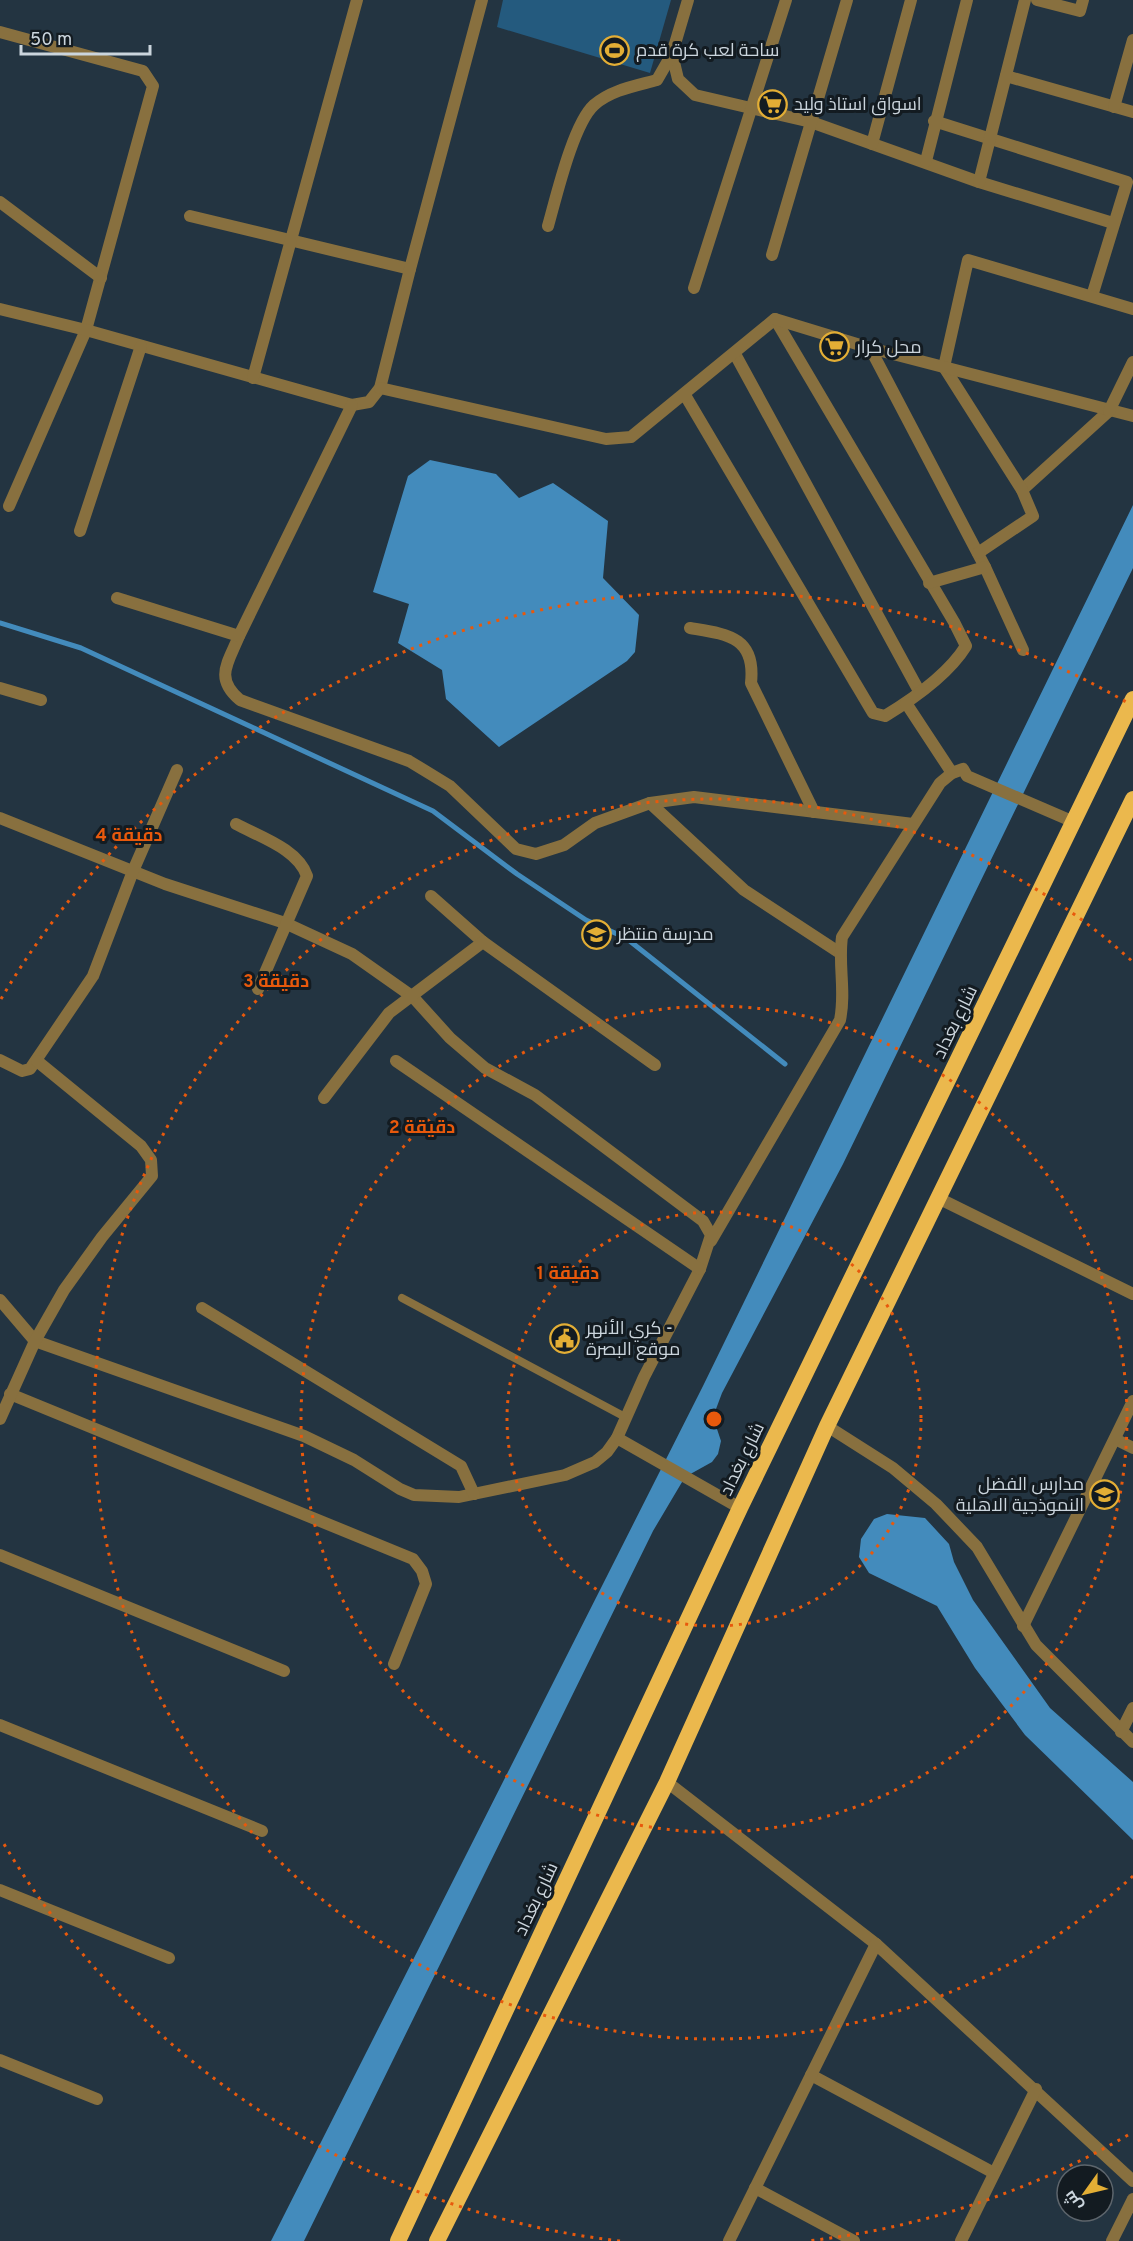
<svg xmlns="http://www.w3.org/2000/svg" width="1133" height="2241" font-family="Overpass,Cairo,sans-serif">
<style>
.green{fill:#245a7e}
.water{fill:#438bbc}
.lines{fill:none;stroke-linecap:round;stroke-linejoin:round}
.stream{stroke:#438bbc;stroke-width:5}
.service{stroke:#88703f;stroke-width:8}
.minor{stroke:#88703f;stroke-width:12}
.tertiary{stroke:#88703f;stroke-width:12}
.trunk{stroke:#ebb84d;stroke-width:16}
.ring{fill:none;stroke:#e8590c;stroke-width:3;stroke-dasharray:3 6}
.labels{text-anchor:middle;stroke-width:6;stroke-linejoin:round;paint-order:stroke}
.poi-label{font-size:18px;fill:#cbd5dd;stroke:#131b21;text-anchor:start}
.street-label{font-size:18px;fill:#cbd5dd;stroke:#131b21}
.centre{fill:#e8590c;stroke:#131b21;stroke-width:3}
.ring-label{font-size:18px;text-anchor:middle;font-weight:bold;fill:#e8590c;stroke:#131b21;stroke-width:6;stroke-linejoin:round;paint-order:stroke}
</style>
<rect width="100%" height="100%" fill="#233441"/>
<path class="green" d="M 503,0 L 671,0 L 650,73 L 497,27 Z"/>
<g class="water">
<path d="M 430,460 L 496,474 L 519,498 L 553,483 L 608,521 L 603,578 L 639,615 L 635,652 L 627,661 L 499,747 L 446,699 L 442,670 L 398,643 L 409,604 L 373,592 L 408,476 Z"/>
<path d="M 1133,505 L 1133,568 L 843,1164 L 722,1393 L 713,1417 L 721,1441 L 718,1454 L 712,1462 L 685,1477 L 653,1531 L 304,2241 L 271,2241 L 703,1386 Z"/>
<path d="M 887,1514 L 925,1518 L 949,1544 L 954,1562 L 973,1600 L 1050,1708 L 1133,1782 L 1133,1840 L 1025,1735 L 975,1668 L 937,1606 L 869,1573 L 859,1557 L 861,1539 L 874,1519 Z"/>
</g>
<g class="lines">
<path class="stream" d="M 0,623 L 81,648 L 433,811 L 517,874 L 586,920 L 626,938 L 785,1064"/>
<path class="service" d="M 402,1298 L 627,1418"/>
<g class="minor">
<path d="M 1037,0 L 1080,11 L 1083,0"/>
<path d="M 0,32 L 143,71 L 153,86 L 86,330 L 9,506"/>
<path d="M 672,54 L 678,79 L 695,95 L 811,122 L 979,182 L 1113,223"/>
<path d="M 1006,76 L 1133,112"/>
<path d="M 1114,107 L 1133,40"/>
<path d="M 934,121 L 1127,182 L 1092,296"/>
<path d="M 872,144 L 911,0"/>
<path d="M 926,161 L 967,0"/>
<path d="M 979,182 L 1025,0"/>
<path d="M 0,202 L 101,278"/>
<path d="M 190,216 L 410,269"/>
<path d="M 548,226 C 556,198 573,124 594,105 C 611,90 635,86 657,80 L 672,54 L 688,0"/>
<path d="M 772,255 L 847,0"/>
<path d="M 694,288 L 786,0"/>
<path d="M 0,309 L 86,330 L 352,405 L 369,402 L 380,388 L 410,269 L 482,0"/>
<path d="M 870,348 L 985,567 L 1023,650"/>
<path d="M 735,354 L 919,691"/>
<path d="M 253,378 L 357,0"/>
<path d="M 380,388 L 606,439 L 631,437 L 775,319 L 954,622 L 966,646 C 948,675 913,699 885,716 L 873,713 L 685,395"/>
<path d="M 352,405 L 239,636 C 228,663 214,678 240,700 L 409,761 L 450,786 L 516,849 L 536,854 L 564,845 L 595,823 L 650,803 L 694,797 L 913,824"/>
<path d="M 1022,490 L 1109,411"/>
<path d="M 80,531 L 141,346"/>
<path d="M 978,553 L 1033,516 L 1022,490 L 944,367 L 968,260 L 1133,309"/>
<path d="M 929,583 L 985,567"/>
<path d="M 117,598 L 239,636"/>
<path d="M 690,628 C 726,634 756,636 751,683 L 814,812"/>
<path d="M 0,688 L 41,700"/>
<path d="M 906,703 L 952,773"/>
<path d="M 650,803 L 744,890 L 840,953"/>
<path d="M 0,818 L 165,884 L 285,923 L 352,954 L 413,997 L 450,1038 L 485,1068 L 535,1095 L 703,1221 L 711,1235 L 700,1269 L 644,1377 L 617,1438 L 607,1452 L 595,1462 L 565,1475 L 459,1497 L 414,1495 L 400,1489 L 354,1460 L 304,1436 L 35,1341 L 0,1300"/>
<path d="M 236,824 C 260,837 298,849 307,876 L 258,989"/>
<path d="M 431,896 L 483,942"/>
<path d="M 0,1060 L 22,1071 L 30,1069 L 93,976 L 133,871 L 177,770"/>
<path d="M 396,1061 L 700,1269"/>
<path d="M 324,1098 L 389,1013 L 483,942 L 655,1065"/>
<path d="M 938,1198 L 1133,1294"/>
<path d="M 711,1241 L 840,1020 C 846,991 838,965 842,937 L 940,783 L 952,773 L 963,769 L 967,776 L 1074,822"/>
<path d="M 202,1308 L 461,1466 L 474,1494"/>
<path d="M 10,1394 L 413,1559 L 422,1571 L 426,1584 L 394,1664"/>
<path d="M 0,1419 L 35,1341 L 64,1290 L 102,1237 L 152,1176 L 151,1160 L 141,1146 L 37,1061"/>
<path d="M 827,1426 L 893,1468 L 936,1504 L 977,1547 L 1036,1645 L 1133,1742"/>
<path d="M 617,1438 L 740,1508"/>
<path d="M 1115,1439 L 1133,1448"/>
<path d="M 0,1555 L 284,1671"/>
<path d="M 1023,1626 L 1133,1401"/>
<path d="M 0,1725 L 262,1831"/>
<path d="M 1121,1732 L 1133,1708"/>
<path d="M 667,1782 L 876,1944 L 1133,2181"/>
<path d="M 0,1890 L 169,1958"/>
<path d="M 0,2060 L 97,2099"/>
<path d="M 811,2075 L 994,2173"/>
<path d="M 755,2188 L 854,2241"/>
<path d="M 729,2241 L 876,1944"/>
<path d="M 961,2241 L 1036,2089"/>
<path d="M 1112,2241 L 1133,2199"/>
</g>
<g class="tertiary">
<path d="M 775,319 L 870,348 L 1133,416"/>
<path d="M 1109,411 L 1133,362"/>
</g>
<g class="trunk">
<path d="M 398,2241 L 740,1508 L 1133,699"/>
<path d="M 437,2241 L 667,1782 L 827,1426 L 1133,799"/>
</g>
</g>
<g class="ring">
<circle cx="714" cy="1419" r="207"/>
<circle cx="714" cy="1419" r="413"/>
<path d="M1133 1876A620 620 0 1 1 1133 962"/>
<path d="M1128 2135A827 827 0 0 1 808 2241M620 2241A827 827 0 0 1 1 1839M1 999A827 827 0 0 1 1128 703"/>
</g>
<defs>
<symbol id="stadium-ring" viewBox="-11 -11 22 22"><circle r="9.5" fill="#131b21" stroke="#e3ae35" stroke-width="1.5"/><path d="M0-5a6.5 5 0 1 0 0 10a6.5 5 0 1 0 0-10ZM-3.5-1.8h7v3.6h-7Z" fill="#e3ae35"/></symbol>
<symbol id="supermarket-ring" viewBox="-11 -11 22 22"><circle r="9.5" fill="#131b21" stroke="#e3ae35" stroke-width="1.5"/><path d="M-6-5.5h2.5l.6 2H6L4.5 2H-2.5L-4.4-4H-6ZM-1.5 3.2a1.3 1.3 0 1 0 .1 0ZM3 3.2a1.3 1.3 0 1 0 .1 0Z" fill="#e3ae35"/></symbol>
<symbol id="school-ring" viewBox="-11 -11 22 22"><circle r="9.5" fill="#131b21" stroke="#e3ae35" stroke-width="1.5"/><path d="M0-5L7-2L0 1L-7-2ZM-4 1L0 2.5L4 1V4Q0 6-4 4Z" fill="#e3ae35"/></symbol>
<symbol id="civic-ring" viewBox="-11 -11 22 22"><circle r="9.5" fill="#131b21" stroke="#e3ae35" stroke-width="1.5"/><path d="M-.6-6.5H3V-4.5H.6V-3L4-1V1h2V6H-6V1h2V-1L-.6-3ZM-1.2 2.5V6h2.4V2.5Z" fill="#e3ae35"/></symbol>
</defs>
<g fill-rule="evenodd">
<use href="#stadium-ring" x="598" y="34" width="33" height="33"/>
<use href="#supermarket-ring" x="756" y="88" width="33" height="33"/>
<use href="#supermarket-ring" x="818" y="330" width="33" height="33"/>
<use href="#school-ring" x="580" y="918" width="33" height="33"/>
<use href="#civic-ring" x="548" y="1322" width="33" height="33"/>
<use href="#school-ring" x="1088" y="1478" width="33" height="33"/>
</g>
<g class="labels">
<g class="poi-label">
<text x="636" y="56">ساحة لعب كرة قدم</text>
<text x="794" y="110">اسواق استاذ وليد</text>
<text x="856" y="353">محل كرار</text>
<text x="617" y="940">مدرسة منتظر</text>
<text x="586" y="1334">كري الأنهر -<tspan x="586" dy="21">موقع البصرة</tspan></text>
<text x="1084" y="1490" text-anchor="end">مدارس الفضل<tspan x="1084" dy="21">النموذجية الاهلية</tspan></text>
</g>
<g class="street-label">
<text transform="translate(955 1022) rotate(-64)" y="6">شارع بغداد</text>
<text transform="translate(742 1459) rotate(-64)" y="6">شارع بغداد</text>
<text transform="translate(536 1899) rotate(-65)" y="6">شارع بغداد</text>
</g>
</g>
<circle cx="714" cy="1419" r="9" class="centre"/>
<g class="ring-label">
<text x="129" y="841">4 دقيقة</text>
<text x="276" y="987">3 دقيقة</text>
<text x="422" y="1133">2 دقيقة</text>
<text x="568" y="1279">1 دقيقة</text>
</g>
<g transform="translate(1085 2193) rotate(236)"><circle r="28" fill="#131b21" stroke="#5d656c" stroke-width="1.5"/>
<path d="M0-4.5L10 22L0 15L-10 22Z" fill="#e3ae35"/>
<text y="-9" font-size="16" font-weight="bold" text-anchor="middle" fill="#cbd5dd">ش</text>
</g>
<path d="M21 45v9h129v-9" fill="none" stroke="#cbd5dd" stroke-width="3"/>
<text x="30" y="45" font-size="18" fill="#cbd5dd" stroke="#131b21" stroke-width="4.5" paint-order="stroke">50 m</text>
</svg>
